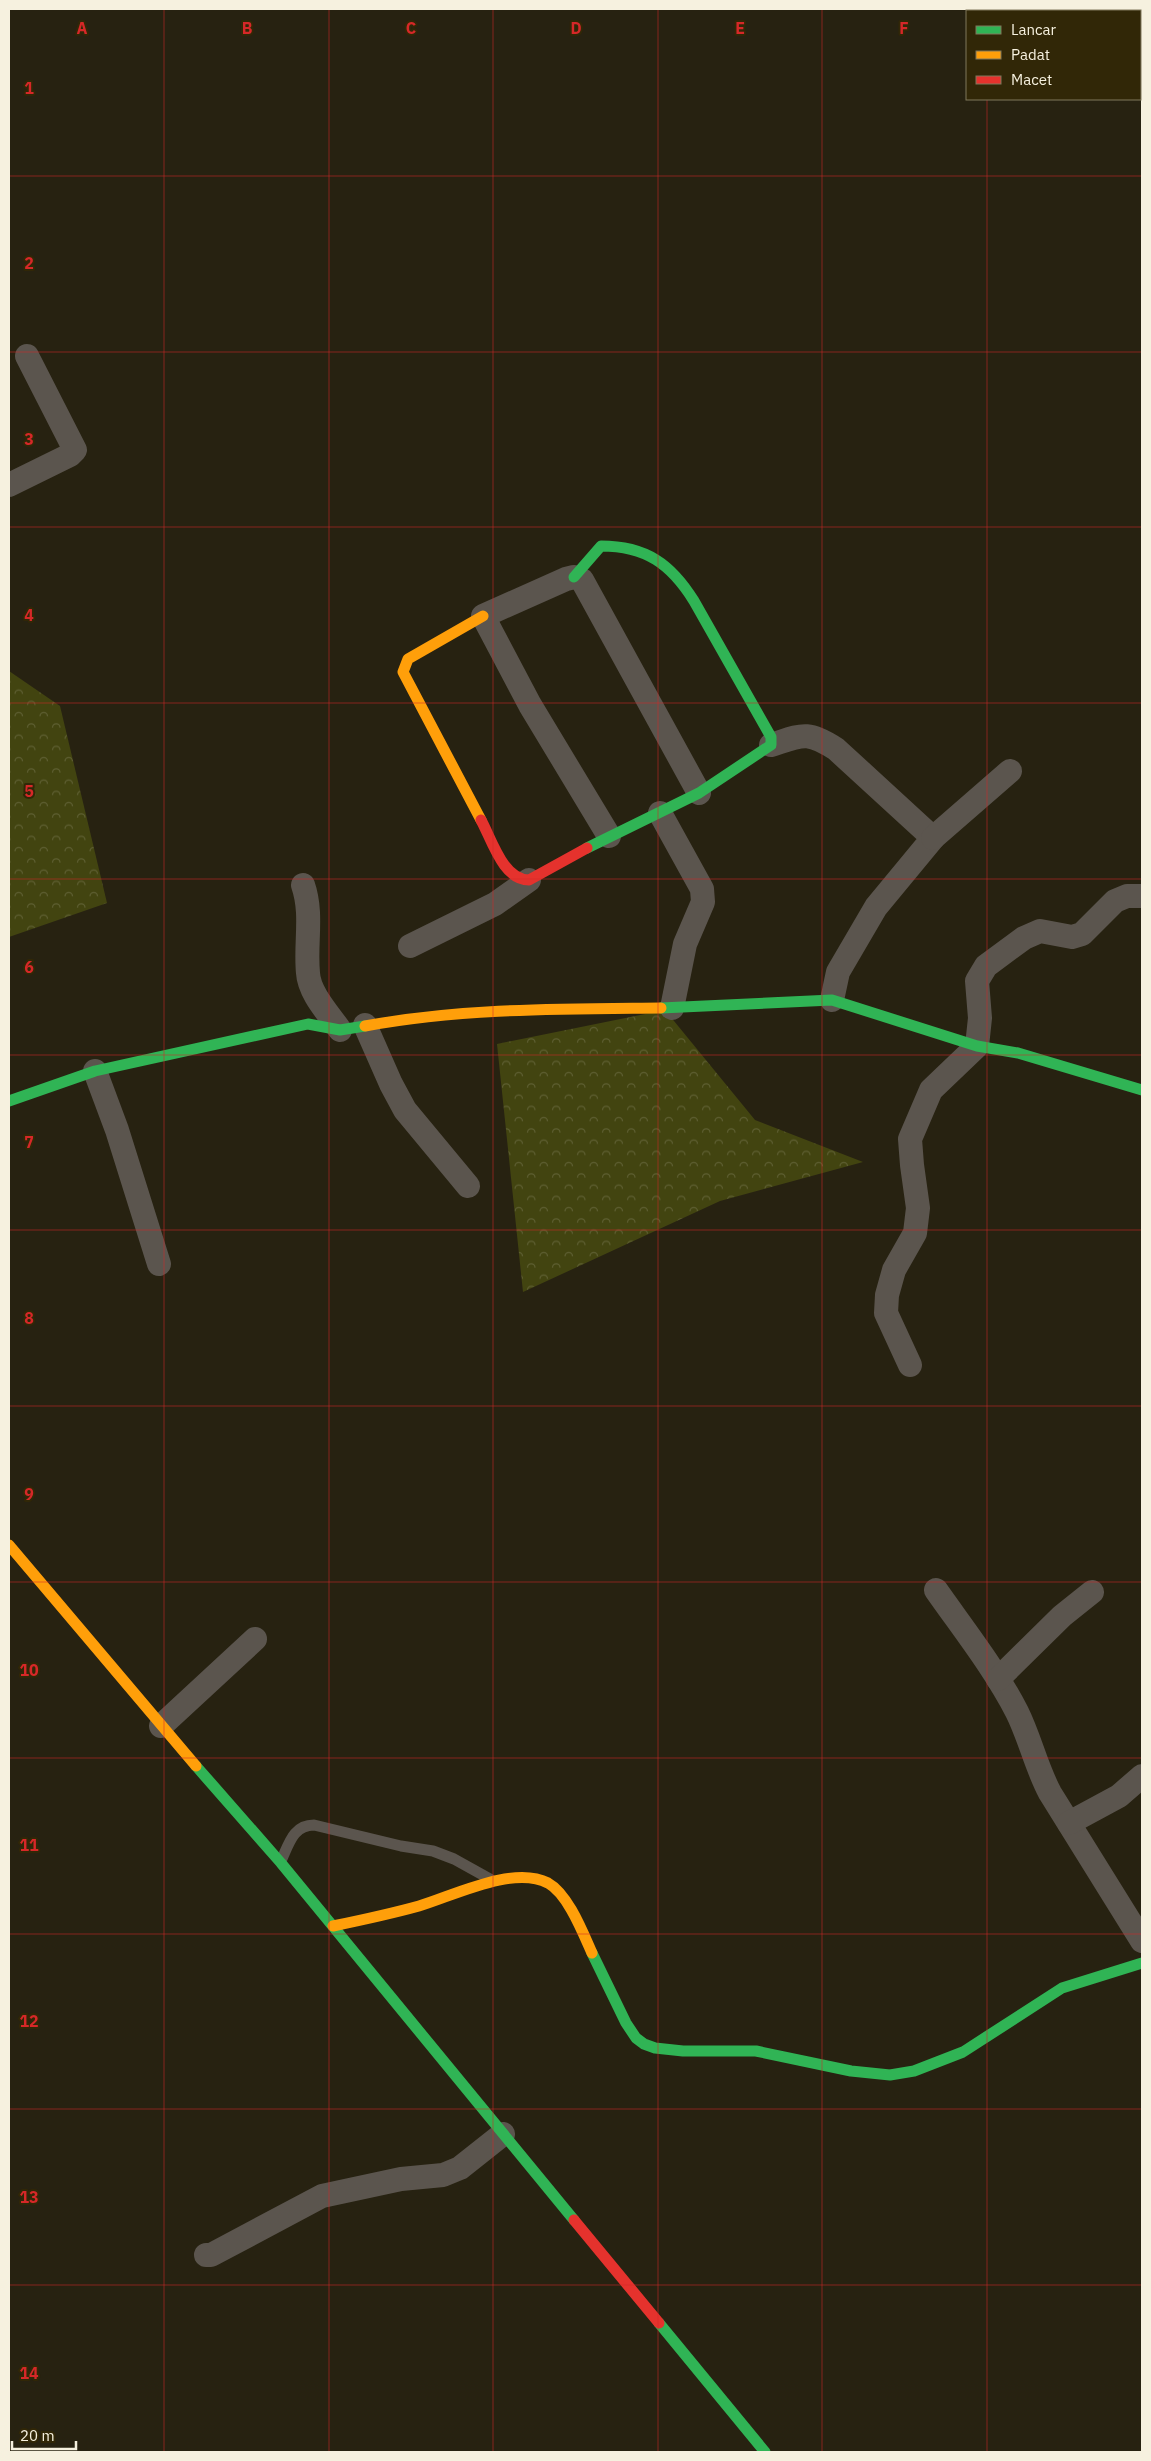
<svg xmlns="http://www.w3.org/2000/svg" width="1151" height="2461" font-family="'IBM Plex Sans',sans-serif">
<style>
.forest{fill:url(#forest-crowns)}
.lines{fill:none;stroke-linecap:round;stroke-linejoin:round}
.lane{stroke:#5b554e;stroke-width:11}
.street{stroke:#5b554e;stroke-width:24}
.fast{stroke:#30b455;stroke-width:11}
.slow{stroke:#ff9f0a;stroke-width:11}
.jam{stroke:#e5322d;stroke-width:11}
.grid{fill:none;stroke:#d62828;stroke-width:1;stroke-opacity:0.55}
.grid-label{font-size:16px;text-anchor:middle;font-weight:bold;fill:#d62828;stroke:#312707;stroke-width:4;stroke-linejoin:round;paint-order:stroke}
</style>
<defs>
<pattern id="forest-crowns" width="20" height="18" patternUnits="userSpaceOnUse" patternTransform="scale(1.25)"><rect width="20" height="18" fill="#424410"/><path d="M2 6a3 3 0 1 1 6 0M12 15a3 3 0 1 1 6 0" fill="none" stroke="#5e5f32"/></pattern>
</defs>
<rect width="100%" height="100%" fill="#272211"/>
<g class="forest">
<path d="M 9,671 L 60,706 L 107,903 L 9,937 Z"/>
<path d="M 665,1010 L 755,1120 L 863,1162 L 720,1201 L 523,1292 L 497,1044 Z"/>
</g>
<g class="lines">
<path class="lane" d="M 281,1861 C 289,1844 293,1825 314,1825 L 401,1846 L 433,1851 L 454,1859 L 490,1879"/>
<g class="street">
<path d="M 9,485 L 70,455 L 75,450 L 27,356"/>
<path d="M 771,745 C 802,735 807,730 836,749 L 933,838 L 876,907 L 838,972 L 832,1000"/>
<path d="M 660,813 L 702,889 L 703,902 L 685,944 L 672,1008"/>
<path d="M 609,836 L 530,705 L 483,616 L 566,579 L 574,577 L 582,580 L 699,793"/>
<path d="M 933,838 L 1010,771"/>
<path d="M 303,885 C 313,914 305,943 308,973 C 309,993 329,1014 340,1030"/>
<path d="M 410,946 L 495,904 L 529,880"/>
<path d="M 365,1025 L 391,1084 L 405,1110 L 468,1186"/>
<path d="M 95,1071 L 117,1130 L 159,1264"/>
<path d="M 910,1365 L 886,1313 L 887,1295 L 894,1270 L 915,1233 L 918,1208 L 912,1165 L 910,1139 L 931,1090 L 977,1046 L 980,1018 L 977,981 L 986,966 L 1024,938 L 1040,931 L 1072,937 L 1082,934 L 1115,901 L 1127,896 L 1142,896"/>
<path d="M 936,1590 C 964,1630 995,1669 1017,1712 C 1030,1738 1036,1767 1050,1793 L 1142,1941"/>
<path d="M 998,1679 L 1062,1616 L 1092,1592"/>
<path d="M 161,1726 L 255,1639"/>
<path d="M 1069,1823 L 1119,1796 L 1142,1776"/>
<path d="M 206,2255 L 211,2255 L 322,2196 L 401,2179 L 443,2175 L 460,2168 L 503,2134"/>
</g>
<g class="fast">
<path d="M 574,577 L 601,546 C 646,546 671,564 694,601 L 771,737 L 771,745 L 699,793 L 587,848"/>
<path d="M 661,1008 L 832,1000 L 977,1046 L 1018,1053 L 1142,1090"/>
<path d="M 9,1101 L 95,1071 L 308,1024 L 340,1030 L 365,1026"/>
<path d="M 196,1766 L 281,1863 L 574,2220"/>
<path d="M 592,1953 L 626,2023 L 636,2038 L 644,2044 L 655,2048 L 683,2051 L 756,2051 L 851,2071 L 890,2075 L 914,2071 L 963,2052 L 1062,1988 L 1142,1963"/>
<path d="M 659,2323 L 765,2452"/>
</g>
<g class="slow">
<path d="M 481,820 L 403,672 L 408,659 L 483,616"/>
<path d="M 365,1026 C 463,1008 562,1009 661,1008"/>
<path d="M 9,1545 L 196,1766"/>
<path d="M 333,1926 C 362,1920 390,1914 419,1906 C 453,1896 513,1865 548,1883 C 568,1894 583,1933 592,1953"/>
</g>
<g class="jam">
<path d="M 481,820 C 492,840 503,880 529,880 L 587,848"/>
<path d="M 574,2220 L 659,2323"/>
</g>
</g>
<path class="grid" d="M 164,9 L 164,2452M 329,9 L 329,2452M 493,9 L 493,2452M 658,9 L 658,2452M 822,9 L 822,2452M 987,9 L 987,11M 987,99 L 987,2452M 9,176 L 1142,176M 9,352 L 1142,352M 9,527 L 1142,527M 9,703 L 1142,703M 9,879 L 1142,879M 9,1055 L 1142,1055M 9,1230 L 1142,1230M 9,1406 L 1142,1406M 9,1582 L 1142,1582M 9,1758 L 1142,1758M 9,1934 L 1142,1934M 9,2109 L 1142,2109M 9,2285 L 1142,2285"/>
<g class="grid-label">
<text x="82" y="34">A</text>
<text x="247" y="34">B</text>
<text x="411" y="34">C</text>
<text x="576" y="34">D</text>
<text x="740" y="34">E</text>
<text x="904" y="34">F</text>
<text x="29" y="94">1</text>
<text x="29" y="269">2</text>
<text x="29" y="445">3</text>
<text x="29" y="621">4</text>
<text x="29" y="797">5</text>
<text x="29" y="973">6</text>
<text x="29" y="1148">7</text>
<text x="29" y="1324">8</text>
<text x="29" y="1500">9</text>
<text x="29" y="1676">10</text>
<text x="29" y="1851">11</text>
<text x="29" y="2027">12</text>
<text x="29" y="2203">13</text>
<text x="29" y="2379">14</text>
</g>
<rect width="1151" height="2461" fill="none" stroke="#f6f1df" stroke-width="20"/>
<rect x="966" y="10" width="175" height="90" fill="#312707" stroke="#80785d"/>
<rect x="976" y="26" width="25" height="8" fill="#30b455" stroke="#80785d"/>
<text x="1011" y="35" font-size="15" fill="#f6f1df">Lancar</text>
<rect x="976" y="51" width="25" height="8" fill="#ff9f0a" stroke="#80785d"/>
<text x="1011" y="60" font-size="15" fill="#f6f1df">Padat</text>
<rect x="976" y="76" width="25" height="8" fill="#e5322d" stroke="#80785d"/>
<text x="1011" y="85" font-size="15" fill="#f6f1df">Macet</text>
<path d="M12 2441v8h64v-8" fill="none" stroke="#f6f1df" stroke-width="2.5"/>
<text x="20" y="2441" font-size="15" fill="#f6f1df" stroke="#312707" stroke-width="4" paint-order="stroke">20 m</text>
</svg>
